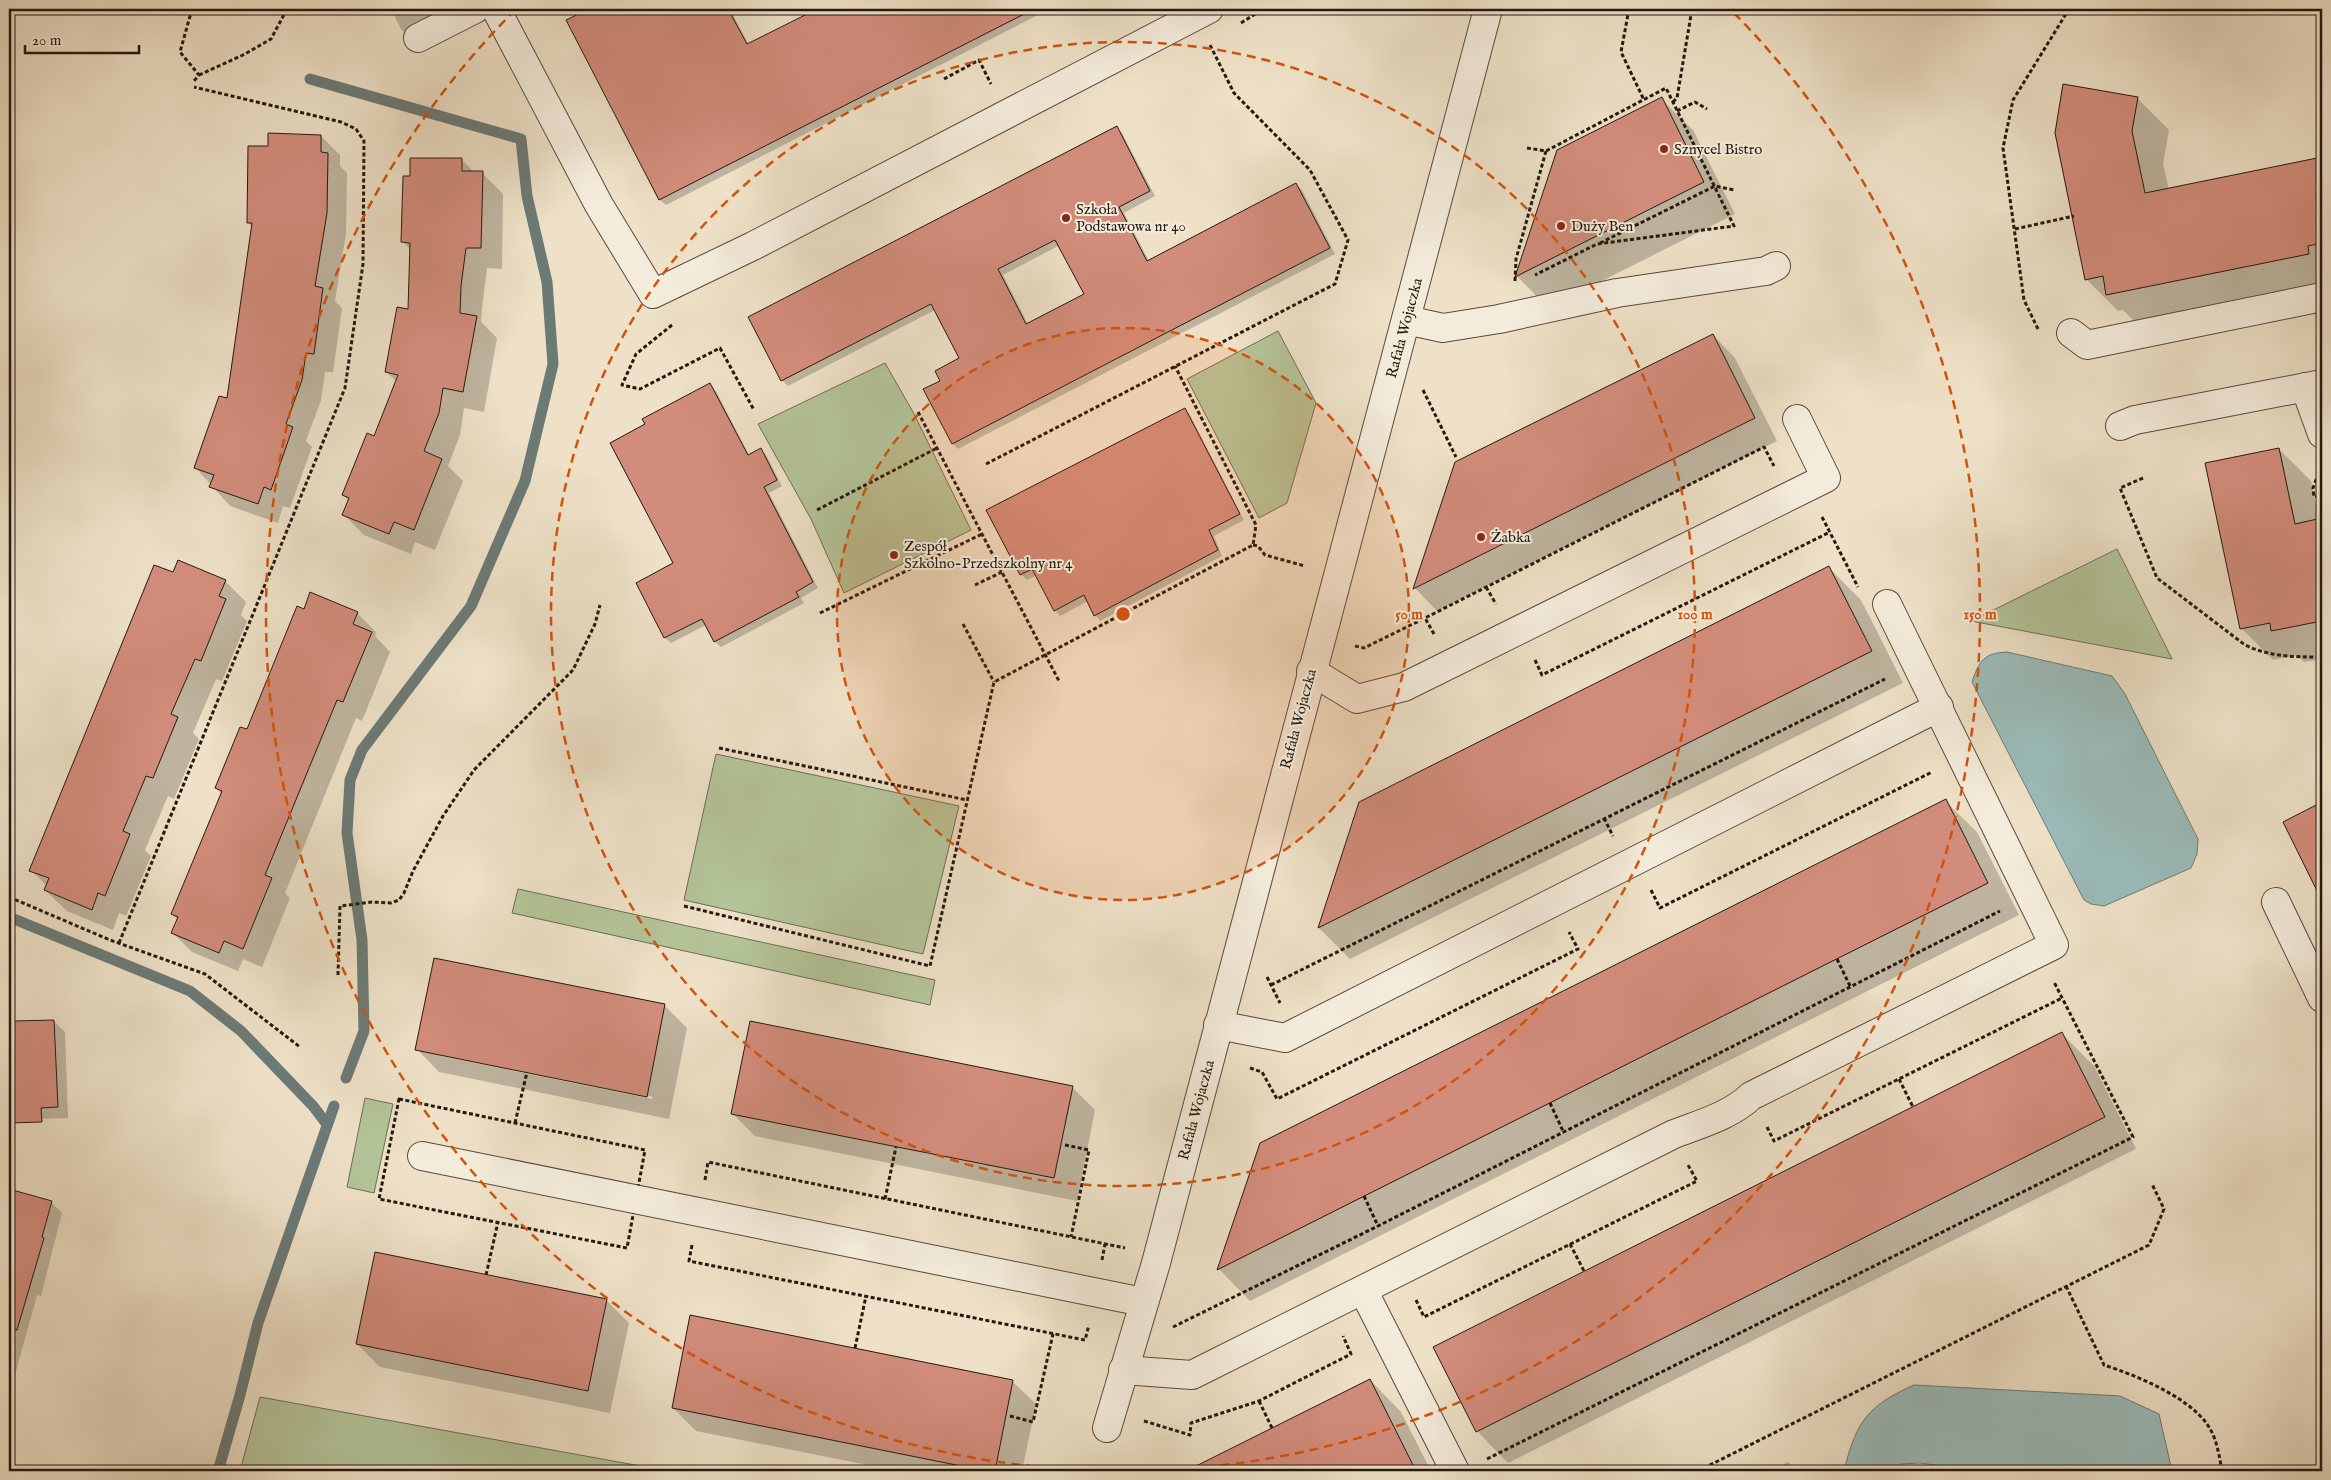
<svg xmlns="http://www.w3.org/2000/svg" width="2331" height="1480" font-family="'IM FELL English',serif">
<style>
.green{fill:#b4c499;stroke:#6c6e54}
.water{fill:#9bbcba;stroke:#6c7a76}
.shadow{fill:#0003;fill-rule:evenodd}
.lines{fill:none;stroke-linecap:round;stroke-linejoin:round}
.stream{stroke:#6c7a76;stroke-width:11}
.building{fill:#d28c7b;stroke:#25180f;fill-rule:evenodd}
.minor-casing{stroke:#574a3d;stroke-width:30}
.path{stroke:#25180f;stroke-width:3;stroke-dasharray:4 2.5;stroke-linecap:butt}
.minor{stroke:#f4ecdb;stroke-width:28}
.ring{fill:none;stroke:#d4520c;stroke-width:2.5;stroke-dasharray:9 6}
.poi-dot{fill:#8f2418;stroke:#f4ecdb;stroke-width:2}
.labels{text-anchor:middle;stroke-width:4;stroke-linejoin:round;paint-order:stroke}
.poi-label{font-size:15px;fill:#25180f;stroke:#f4ecdb;text-anchor:start}
.street-label{font-size:15px;fill:#25180f;stroke:#f4ecdb}
.centre{fill:#d4520c;stroke:#f4ecdb;stroke-width:2.5}
.ring-label{font-size:15px;text-anchor:middle;font-weight:bold;fill:#d4520c;stroke:#f4ecdb;stroke-width:4;stroke-linejoin:round;paint-order:stroke}
</style>
<rect width="100%" height="100%" fill="#eee1c7"/>
<filter id="stains"><feTurbulence type="fractalNoise" baseFrequency=".004" numOctaves="4"/><feColorMatrix values="0 0 0 0 .2 0 0 0 0 .09 0 0 0 0 .02 0 0 0 .5 -.17"/></filter>
<radialGradient id="worn" r=".72"><stop offset=".6" stop-color="#630" stop-opacity="0"/><stop offset="1" stop-color="#630" stop-opacity=".3"/></radialGradient>
<g class="green">
<path d="M 1278,331 L 1316,403 L 1287,503 L 1259,518 L 1187,379 Z"/>
<path d="M 885,363 L 913,412 L 971,530 L 844,593 L 811,519 L 758,424 Z"/>
<path d="M 2117,549 L 2172,659 L 1971,621 Z"/>
<path d="M 716,754 L 959,806 L 923,954 L 684,900 Z"/>
<path d="M 518,889 L 935,980 L 930,1005 L 512,913 Z"/>
<path d="M 365,1098 L 393,1104 L 374,1193 L 347,1187 Z"/>
<path d="M 260,1397 L 668,1471 L 240,1471 Z"/>
</g>
<g class="water">
<path d="M 2007,652 L 2112,676 L 2125,694 L 2198,839 L 2197,854 L 2191,868 L 2104,906 L 2091,904 L 2084,900 L 1972,682 C 1979,660 1985,653 2007,652 Z"/>
<path d="M 1914,1385 L 2120,1396 L 2159,1414 L 2172,1471 L 1983,1471 L 1920,1463 L 1900,1464 L 1890,1471 L 1844,1471 C 1856,1422 1867,1406 1914,1385 Z"/>
</g>
<g class="shadow">
<path d="M 391,9 L 482,9 L 419,46 L 401,29 Z"/>
<path d="M 591,9 L 730,9 L 749,45 L 819,9 L 1050,9 L 666,205 L 660,200 L 568,20 Z"/>
<path d="M 2137,98 L 2169,130 L 2163,164 L 2169,190 L 2322,158 L 2322,289 L 2139,326 L 2123,310 L 2118,311 L 2086,279 Z"/>
<path d="M 1661,99 L 1693,130 L 1735,214 L 1548,308 L 1517,276 L 1558,151 Z"/>
<path d="M 1117,128 L 1122,133 L 1155,196 L 1124,213 L 1149,261 L 1296,185 L 1302,190 L 1335,254 L 958,449 L 953,444 L 924,390 L 942,382 L 960,359 L 935,310 L 788,386 L 782,380 ZM 1060,245 L 1086,295 L 1028,324 L 1003,275 Z"/>
<path d="M 321,136 L 340,155 L 340,166 L 347,173 L 346,233 L 335,301 L 342,308 L 333,372 L 325,372 L 321,400 L 306,441 L 312,447 L 290,508 L 283,506 L 278,523 L 230,506 L 195,467 L 228,400 L 252,227 L 248,222 L 269,147 Z"/>
<path d="M 461,159 L 474,172 L 482,173 L 503,194 L 502,269 L 487,268 L 482,308 L 481,322 L 497,338 L 484,412 L 464,408 L 460,435 L 448,466 L 463,481 L 435,550 L 415,542 L 411,554 L 364,535 L 343,514 L 349,501 L 343,495 L 375,437 L 397,382 L 386,372 L 409,310 L 411,250 L 403,242 L 411,177 Z"/>
<path d="M 1713,335 L 1735,358 L 1777,441 L 1437,611 L 1415,588 L 1456,463 Z"/>
<path d="M 710,385 L 716,391 L 749,455 L 760,449 L 766,455 L 782,486 L 769,493 L 818,588 L 801,598 L 804,603 L 721,647 L 715,642 L 706,625 L 671,643 L 665,638 L 637,584 L 674,564 L 647,424 Z"/>
<path d="M 1185,409 L 1190,415 L 1244,520 L 1214,536 L 1222,556 L 1100,621 L 1095,615 L 1088,601 L 1060,616 L 1055,610 L 1037,575 L 1027,580 L 1021,574 Z"/>
<path d="M 2279,449 L 2311,481 L 2319,520 L 2322,520 L 2322,659 L 2304,662 L 2297,655 L 2273,660 L 2241,628 Z"/>
<path d="M 1829,568 L 1861,600 L 1903,683 L 1350,959 L 1319,928 L 1360,803 Z"/>
<path d="M 174,574 L 225,581 L 246,602 L 241,615 L 247,621 L 222,681 L 216,679 L 193,733 L 199,739 L 174,799 L 168,796 L 145,850 L 151,856 L 126,916 L 119,913 L 113,930 L 67,911 L 45,890 L 47,886 L 31,870 Z"/>
<path d="M 304,611 L 357,613 L 376,632 L 375,636 L 390,652 L 362,721 L 356,718 L 285,893 L 290,898 L 262,967 L 243,959 L 238,971 L 192,952 L 173,933 L 178,920 L 172,914 L 222,794 L 216,788 L 248,731 Z"/>
<path d="M 1945,801 L 1977,832 L 2019,915 L 1250,1301 L 1219,1269 L 1261,1144 Z"/>
<path d="M 2317,806 L 2322,812 L 2322,898 L 2285,822 Z"/>
<path d="M 664,1005 L 687,1028 L 669,1119 L 439,1072 L 417,1049 ZM 441,1054 L 653,1097 L 652,1099 L 441,1056 Z"/>
<path d="M 54,1021 L 65,1032 L 68,1118 L 9,1120 L 9,1040 L 15,1040 Z"/>
<path d="M 2062,1034 L 2094,1066 L 2136,1149 L 1508,1463 L 1477,1431 Z"/>
<path d="M 1072,1087 L 1095,1110 L 1077,1201 L 755,1136 L 732,1113 Z"/>
<path d="M 9,1190 L 51,1202 L 62,1213 L 41,1296 L 37,1295 L 9,1397 Z"/>
<path d="M 606,1300 L 629,1323 L 610,1413 L 380,1367 L 357,1344 Z"/>
<path d="M 1370,1380 L 1401,1412 L 1431,1471 L 1189,1471 Z"/>
<path d="M 1013,1382 L 1036,1404 L 1022,1471 L 898,1471 L 696,1431 L 673,1408 Z"/>
<path d="M 1788,1462 L 1797,1471 L 1770,1471 Z"/>
</g>
<g class="lines">
<g class="stream">
<path d="M 310,79 L 521,139 L 527,196 L 547,282 L 553,364 L 525,481 L 471,606 L 362,750 L 350,780 L 347,833 L 362,940 L 364,1031 L 346,1078"/>
<path d="M 9,917 L 190,991 L 241,1031 L 313,1106 L 326,1123"/>
<path d="M 218,1471 L 240,1395 L 258,1323 L 334,1106"/>
</g>
</g>
<g class="building">
<path d="M 589,9 L 728,9 L 747,44 L 817,9 L 1034,9 L 659,200 L 566,20 Z"/>
<path d="M 2063,84 L 2138,97 L 2132,131 L 2145,193 L 2322,157 L 2322,243 L 2308,246 L 2309,254 L 2106,295 L 2103,276 L 2085,280 L 2055,133 Z"/>
<path d="M 1662,97 L 1704,182 L 1515,277 L 1557,150 Z"/>
<path d="M 1117,126 L 1150,191 L 1119,207 L 1147,261 L 1296,183 L 1330,248 L 952,444 L 923,389 L 940,381 L 935,371 L 959,358 L 931,304 L 781,381 L 748,317 ZM 1055,240 L 1084,294 L 1026,324 L 998,269 Z"/>
<path d="M 268,133 L 321,135 L 321,152 L 328,153 L 327,213 L 315,286 L 323,288 L 314,354 L 306,353 L 302,380 L 286,424 L 293,427 L 271,490 L 264,487 L 258,504 L 209,487 L 214,475 L 194,468 L 219,396 L 227,398 L 252,223 L 247,223 L 248,146 L 268,146 Z"/>
<path d="M 410,158 L 462,158 L 462,171 L 483,171 L 481,248 L 466,248 L 461,286 L 460,313 L 477,316 L 463,392 L 443,388 L 439,413 L 424,451 L 442,459 L 414,530 L 394,522 L 389,534 L 342,515 L 349,498 L 342,495 L 367,433 L 374,436 L 398,375 L 385,372 L 397,307 L 408,309 L 410,243 L 401,242 L 403,176 L 410,176 Z"/>
<path d="M 1713,334 L 1755,418 L 1413,589 L 1455,462 Z"/>
<path d="M 710,383 L 748,455 L 761,448 L 777,480 L 764,487 L 813,582 L 796,592 L 799,597 L 714,642 L 702,619 L 664,638 L 636,583 L 673,563 L 610,443 L 645,424 L 642,419 Z"/>
<path d="M 1185,408 L 1240,514 L 1209,530 L 1218,550 L 1094,616 L 1084,595 L 1054,611 L 1032,569 L 1020,575 L 986,510 Z"/>
<path d="M 2279,448 L 2295,524 L 2322,518 L 2322,621 L 2271,631 L 2270,623 L 2240,629 L 2205,463 Z"/>
<path d="M 178,560 L 226,580 L 219,596 L 226,599 L 201,661 L 195,659 L 171,714 L 178,717 L 153,778 L 146,776 L 123,831 L 130,834 L 105,896 L 98,893 L 92,910 L 44,890 L 49,878 L 29,871 L 154,565 L 173,572 Z"/>
<path d="M 1829,566 L 1872,651 L 1318,928 L 1359,802 Z"/>
<path d="M 310,592 L 358,612 L 353,624 L 372,632 L 343,702 L 337,700 L 265,875 L 272,878 L 243,949 L 224,941 L 219,953 L 171,933 L 178,917 L 171,914 L 222,791 L 215,788 L 240,727 L 247,729 L 297,606 L 304,609 Z"/>
<path d="M 1946,799 L 1988,883 L 1217,1270 L 1260,1143 Z"/>
<path d="M 2322,802 L 2322,901 L 2283,822 Z"/>
<path d="M 434,958 L 665,1004 L 647,1097 L 415,1050 Z"/>
<path d="M 54,1020 L 58,1107 L 41,1108 L 42,1122 L 9,1123 L 9,1039 L 14,1039 L 14,1021 Z"/>
<path d="M 750,1021 L 1073,1086 L 1054,1178 L 731,1114 Z"/>
<path d="M 2062,1032 L 2105,1117 L 1476,1432 L 1433,1347 Z"/>
<path d="M 9,1189 L 52,1201 L 42,1237 L 44,1238 L 17,1330 L 9,1329 Z"/>
<path d="M 375,1252 L 607,1299 L 588,1391 L 356,1344 Z"/>
<path d="M 690,1315 L 1013,1380 L 995,1471 L 986,1471 L 672,1408 Z"/>
<path d="M 1370,1379 L 1416,1471 L 1186,1471 Z"/>
</g>
<g class="lines">
<defs>
<g id="minor">
<path d="M 496,9 L 599,205 L 653,294 L 753,246 L 1209,9"/>
<path d="M 418,38 L 475,9"/>
<path d="M 1406,320 L 1443,328 L 1499,319 L 1617,293 L 1766,271 L 1776,266"/>
<path d="M 2071,333 L 2087,345 L 2322,297"/>
<path d="M 2305,387 L 2322,434"/>
<path d="M 2120,426 L 2135,420 L 2322,384"/>
<path d="M 1311,671 L 1357,699 L 1404,687 L 1826,478 L 1797,419"/>
<path d="M 2276,902 L 2322,998"/>
<path d="M 1218,1025 L 1285,1038 L 1939,707"/>
<path d="M 422,1156 L 1143,1302"/>
<path d="M 1363,1290 L 1455,1471"/>
<path d="M 1123,1370 L 1192,1375 L 1674,1134 C 1700,1124 1730,1116 1751,1096 L 2054,945 L 1887,604"/>
<path d="M 1107,1428 L 1156,1263 L 1488,9"/>
</g>
</defs>
<use href="#minor" class="minor-casing"/>
<g class="path">
<path d="M 192,9 L 180,52 L 199,75 L 193,82"/>
<path d="M 1629,9 L 1621,52 L 1644,100"/>
<path d="M 1241,23 L 1263,9"/>
<path d="M 199,75 L 243,55 L 271,39 L 287,9"/>
<path d="M 944,79 L 979,60 L 991,84"/>
<path d="M 1673,102 L 1677,98 L 1691,15"/>
<path d="M 1677,111 L 1695,102 L 1707,109"/>
<path d="M 1527,148 L 1546,151 L 1666,88 L 1734,226 L 1597,244 L 1535,275"/>
<path d="M 2015,229 L 2074,216"/>
<path d="M 1600,243 L 1715,186 L 1734,190"/>
<path d="M 1515,281 L 1516,259 L 1546,151"/>
<path d="M 672,325 L 636,354 L 622,385 L 640,389 L 720,348 L 754,410"/>
<path d="M 2038,329 L 2024,300 L 2003,148 L 2013,100 L 2069,9"/>
<path d="M 1423,390 L 1456,457"/>
<path d="M 918,412 L 1059,681"/>
<path d="M 986,464 L 1335,284 L 1348,240 L 1310,170 L 1234,93 L 1210,45"/>
<path d="M 2321,467 L 2313,488 L 2314,497 L 2322,495"/>
<path d="M 2143,478 L 2120,488 L 2157,578 L 2245,645 C 2270,657 2295,657 2322,657"/>
<path d="M 817,510 L 937,448"/>
<path d="M 1822,517 L 1858,587"/>
<path d="M 1253,545 L 1258,546 L 1265,555 L 1305,566"/>
<path d="M 975,585 L 1002,572"/>
<path d="M 1486,587 L 1496,604"/>
<path d="M 820,613 L 982,534"/>
<path d="M 963,624 L 994,682"/>
<path d="M 1434,634 L 1425,618 L 1764,447 L 1774,466"/>
<path d="M 1355,646 L 1364,648 L 1425,618"/>
<path d="M 1535,660 L 1542,675 L 1830,532"/>
<path d="M 719,748 L 967,800"/>
<path d="M 1604,818 L 1613,836"/>
<path d="M 1651,890 L 1660,908 L 1932,772"/>
<path d="M 9,897 L 110,940 L 205,974 L 300,1047"/>
<path d="M 684,906 L 930,966 L 994,682 L 1253,545 L 1256,525 L 1175,366"/>
<path d="M 119,943 L 345,388 L 363,264 L 364,141 L 356,129 L 341,122 L 194,87"/>
<path d="M 1837,959 L 1851,988"/>
<path d="M 338,975 L 340,906 L 372,902 L 391,903 L 399,900 L 404,893 L 413,871 L 443,816 L 474,770 L 573,670 L 595,624 L 600,605"/>
<path d="M 1267,977 L 1280,1003"/>
<path d="M 1271,985 L 1885,679"/>
<path d="M 1250,1068 L 1262,1072 L 1277,1099 L 1578,949 L 1569,932"/>
<path d="M 1899,1079 L 1913,1107"/>
<path d="M 399,1099 L 645,1150 L 627,1248 L 379,1199 Z"/>
<path d="M 1550,1103 L 1563,1131"/>
<path d="M 515,1123 L 527,1072"/>
<path d="M 1767,1127 L 1774,1141 L 2062,998"/>
<path d="M 1065,1145 L 1089,1150 L 1071,1237"/>
<path d="M 705,1180 L 708,1162 L 1125,1248"/>
<path d="M 1364,1196 L 1378,1226"/>
<path d="M 885,1199 L 896,1147"/>
<path d="M 1570,1244 L 1584,1271"/>
<path d="M 692,1245 L 689,1261 L 1085,1340 L 1089,1325"/>
<path d="M 1102,1260 L 1105,1244"/>
<path d="M 486,1275 L 498,1222"/>
<path d="M 2066,1286 L 2104,1365 C 2135,1375 2187,1396 2207,1424 C 2217,1438 2219,1455 2222,1471"/>
<path d="M 1416,1300 L 1424,1317 L 1697,1181 L 1688,1165"/>
<path d="M 1173,1327 L 1378,1226 L 2000,911"/>
<path d="M 855,1348 L 866,1296"/>
<path d="M 1259,1401 L 1272,1428"/>
<path d="M 1010,1416 L 1033,1422 L 1053,1334"/>
<path d="M 1144,1421 L 1190,1435 L 1191,1423 L 1259,1401 L 1351,1354 L 1343,1336"/>
<path d="M 1487,1459 L 2133,1137 L 2054,982"/>
<path d="M 1698,1471 L 2149,1245 L 2164,1209 L 2152,1184"/>
</g>
<use href="#minor" class="minor"/>
</g>
<circle cx="1123" cy="614" r="286" fill="#d4520c" fill-opacity=".12"/>
<g class="ring">
<circle cx="1123" cy="614" r="286"/>
<circle cx="1123" cy="614" r="572"/>
<path d="M1734 13A857 857 0 1 1 512 13"/>
</g>
<g class="poi-dot">
<circle cx="1664" cy="149" r="5"/>
<circle cx="1066" cy="218" r="5"/>
<circle cx="1561" cy="226" r="5"/>
<circle cx="1481" cy="537" r="5"/>
<circle cx="894" cy="555" r="5"/>
</g>
<g class="labels">
<g class="poi-label">
<text x="1674" y="154">Sznycel Bistro</text>
<text x="1076" y="214">Szkoła<tspan x="1076" dy="17">Podstawowa nr 40</tspan></text>
<text x="1571" y="231">Duży Ben</text>
<text x="1491" y="542">Żabka</text>
<text x="904" y="551">Zespół<tspan x="904" dy="17">Szkolno-Przedszkolny nr 4</tspan></text>
</g>
<g class="street-label">
<text transform="translate(1404 328) rotate(-75)" y="5">Rafała Wojaczka</text>
<text transform="translate(1298 719) rotate(-75)" y="5">Rafała Wojaczka</text>
<text transform="translate(1196 1110) rotate(-75)" y="5">Rafała Wojaczka</text>
</g>
</g>
<circle cx="1123" cy="614" r="8" class="centre"/>
<g class="ring-label">
<text x="1409" y="619">50 m</text>
<text x="1695" y="619">100 m</text>
<text x="1980" y="619">150 m</text>
</g>
<rect width="2331" height="1480" fill="none" stroke="#eee1c7" stroke-width="30"/>
<rect x="10" y="10" width="2311" height="1460" fill="none" stroke="#25180f" stroke-width="2.5"/>
<rect x="15" y="15" width="2301" height="1450" fill="none" stroke="#25180f"/>
<path d="M25 45v8h114v-8" fill="none" stroke="#25180f" stroke-width="2.5"/>
<text x="32" y="45" font-size="15" fill="#25180f" stroke="#f4ecdb" stroke-width="4" paint-order="stroke">20 m</text>
<rect width="100%" height="100%" filter="url(#stains)"/>
<rect width="100%" height="100%" fill="url(#worn)"/>
</svg>
